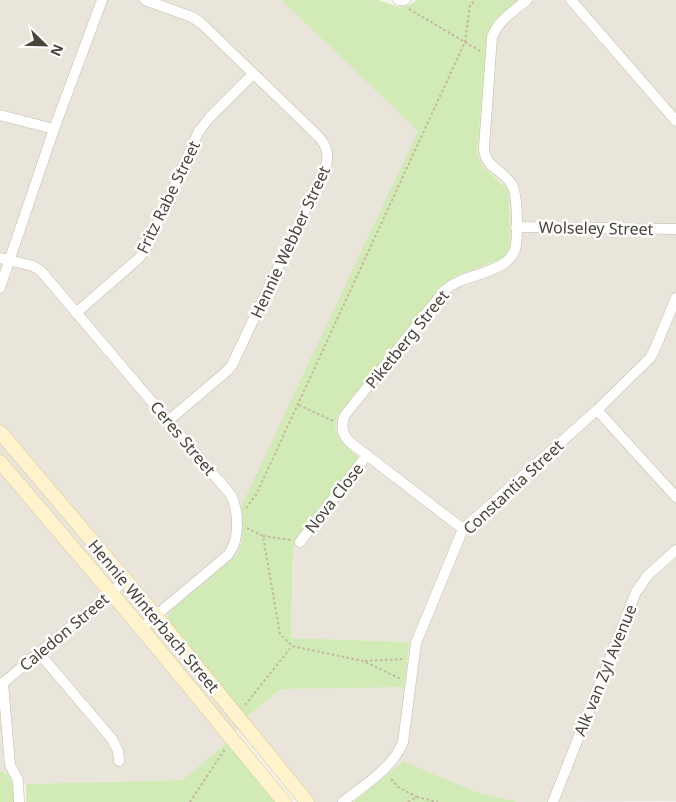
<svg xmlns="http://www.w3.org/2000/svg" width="676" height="802" font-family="'Noto Sans',sans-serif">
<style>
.residential{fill:#eae5da}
.green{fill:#d2eab5}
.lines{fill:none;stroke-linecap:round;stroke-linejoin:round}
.street-casing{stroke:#c2bbae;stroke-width:11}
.secondary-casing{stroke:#d6c79b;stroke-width:15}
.path{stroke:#c4b79f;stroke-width:2;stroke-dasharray:2.5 2.5;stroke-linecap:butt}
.street{stroke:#fff;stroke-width:10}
.secondary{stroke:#fff3cd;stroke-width:14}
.labels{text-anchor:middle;stroke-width:5;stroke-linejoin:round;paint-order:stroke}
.street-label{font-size:16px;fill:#4b4439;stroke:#fff}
</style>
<rect width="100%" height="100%" fill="#f6f3ec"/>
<path class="residential" d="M 0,0 L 281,0 L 419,131 L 242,504 L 242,543 L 240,549 L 237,554 L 169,613 L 247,717 L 281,689 L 404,686 L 408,642 L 291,638 L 293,548 L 298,538 L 357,456 L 341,443 L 336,433 L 336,422 L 340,412 L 441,286 L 455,276 L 502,259 L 505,185 L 483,167 L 477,154 L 486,41 L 492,24 L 518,0 L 676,0 L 676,801 L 517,802 L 476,792 L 402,761 L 352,802 L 307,802 L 242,722 L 230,740 L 182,780 L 26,784 L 12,779 L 4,772 L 0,771 Z"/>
<g class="green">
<path d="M 281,0 L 378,0 L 398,7 L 407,6 L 418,0 L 518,0 L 495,20 L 487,35 L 477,154 L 483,167 L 508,189 L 510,246 L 508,253 L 502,259 L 455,276 L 441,286 L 340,412 C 328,434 342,443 357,456 L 357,460 L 298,538 L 293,548 L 291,638 L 409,642 L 404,687 L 281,689 L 247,717 L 168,621 L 168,617 L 171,610 L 237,554 L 242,543 L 242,504 L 418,131 Z"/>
<path d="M 230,740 L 279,802 L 26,802 L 26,784 L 182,780 Z"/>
<path d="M 403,761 L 476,792 L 517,802 L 353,802 Z"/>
<path d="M 0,771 C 16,775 13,789 14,802 L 0,802 Z"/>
</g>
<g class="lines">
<defs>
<g id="street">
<path d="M 145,0 L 192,17 L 201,23 L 317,135 C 327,145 330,155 325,168 L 232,365 L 227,371 L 168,421"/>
<path d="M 398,0 L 405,0"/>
<path d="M 571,0 L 676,121"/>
<path d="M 0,115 L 54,129"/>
<path d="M 516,227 L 676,229"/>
<path d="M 0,258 L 33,266 L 41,271 L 231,495 C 239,512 240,540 228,555 L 141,628"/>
<path d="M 0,288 L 54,129 L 102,0"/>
<path d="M 76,313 L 139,258 L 146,249 L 199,131 L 210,117 L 253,74"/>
<path d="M 597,410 L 676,497"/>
<path d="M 463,529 L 351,443 C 342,435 340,426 345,415 L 444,291 C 461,275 488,276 506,262 C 510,259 513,254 515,250 C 518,238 518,196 512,185 C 504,170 484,168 484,147 L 492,37 C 499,20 513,11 527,0"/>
<path d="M 300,542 L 367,455"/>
<path d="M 39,653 L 112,739 L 118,751 L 119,761"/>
<path d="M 3,683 L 111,593 L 125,580"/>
<path d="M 3,683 L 10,765 L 18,780 L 19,802"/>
<path d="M 343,802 C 364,785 393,768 403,742 L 416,643 L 463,529 L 597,410 L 650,358 L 654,351 L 676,298"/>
<path d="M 553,802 L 636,592 L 648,575 L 676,550"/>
</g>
<g id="secondary">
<path d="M 0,432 L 155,615 L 307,802"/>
<path d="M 0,462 L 141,628 L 284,802"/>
</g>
</defs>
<use href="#street" class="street-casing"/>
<use href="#secondary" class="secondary-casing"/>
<g class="path">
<path d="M 409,9 L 480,51"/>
<path d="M 299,405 L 333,421"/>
<path d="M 246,508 L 256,495 L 465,42 L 470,5 L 476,0"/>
<path d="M 247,528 L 263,536 L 280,634 L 292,646 L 363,661 L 401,679"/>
<path d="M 263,536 L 291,540"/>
<path d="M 365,661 L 403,659"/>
<path d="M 245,705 L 292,646"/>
<path d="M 391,779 L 398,787 L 417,797"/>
<path d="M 190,802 L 225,749"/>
<path d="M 408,802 L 417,797 L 438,802"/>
</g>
<use href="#street" class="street"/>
<use href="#secondary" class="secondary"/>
</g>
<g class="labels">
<g class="street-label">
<text transform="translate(168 197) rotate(-64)" y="6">Fritz Rabe Street</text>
<text transform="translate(596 228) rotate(1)" y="6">Wolseley Street</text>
<text transform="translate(290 242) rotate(-65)" y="6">Hennie Webber Street</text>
<text transform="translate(407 339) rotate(-51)" y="6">Piketberg Street</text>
<text transform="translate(183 438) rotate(50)" y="6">Ceres Street</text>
<text transform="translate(513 487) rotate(-43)" y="6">Constantia Street</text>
<text transform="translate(334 498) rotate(-52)" y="6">Nova Close</text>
<text transform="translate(154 616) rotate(50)" y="6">Hennie Winterbach Street</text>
<text transform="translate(64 632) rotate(-40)" y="6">Caledon Street</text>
<text transform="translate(605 670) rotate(-68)" y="6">Alk van Zyl Avenue</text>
</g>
</g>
<g transform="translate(45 45) rotate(113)" stroke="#ffffff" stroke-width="4" paint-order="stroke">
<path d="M0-4L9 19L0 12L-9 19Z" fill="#4b4439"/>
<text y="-8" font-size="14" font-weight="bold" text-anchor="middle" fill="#4b4439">N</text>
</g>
</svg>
